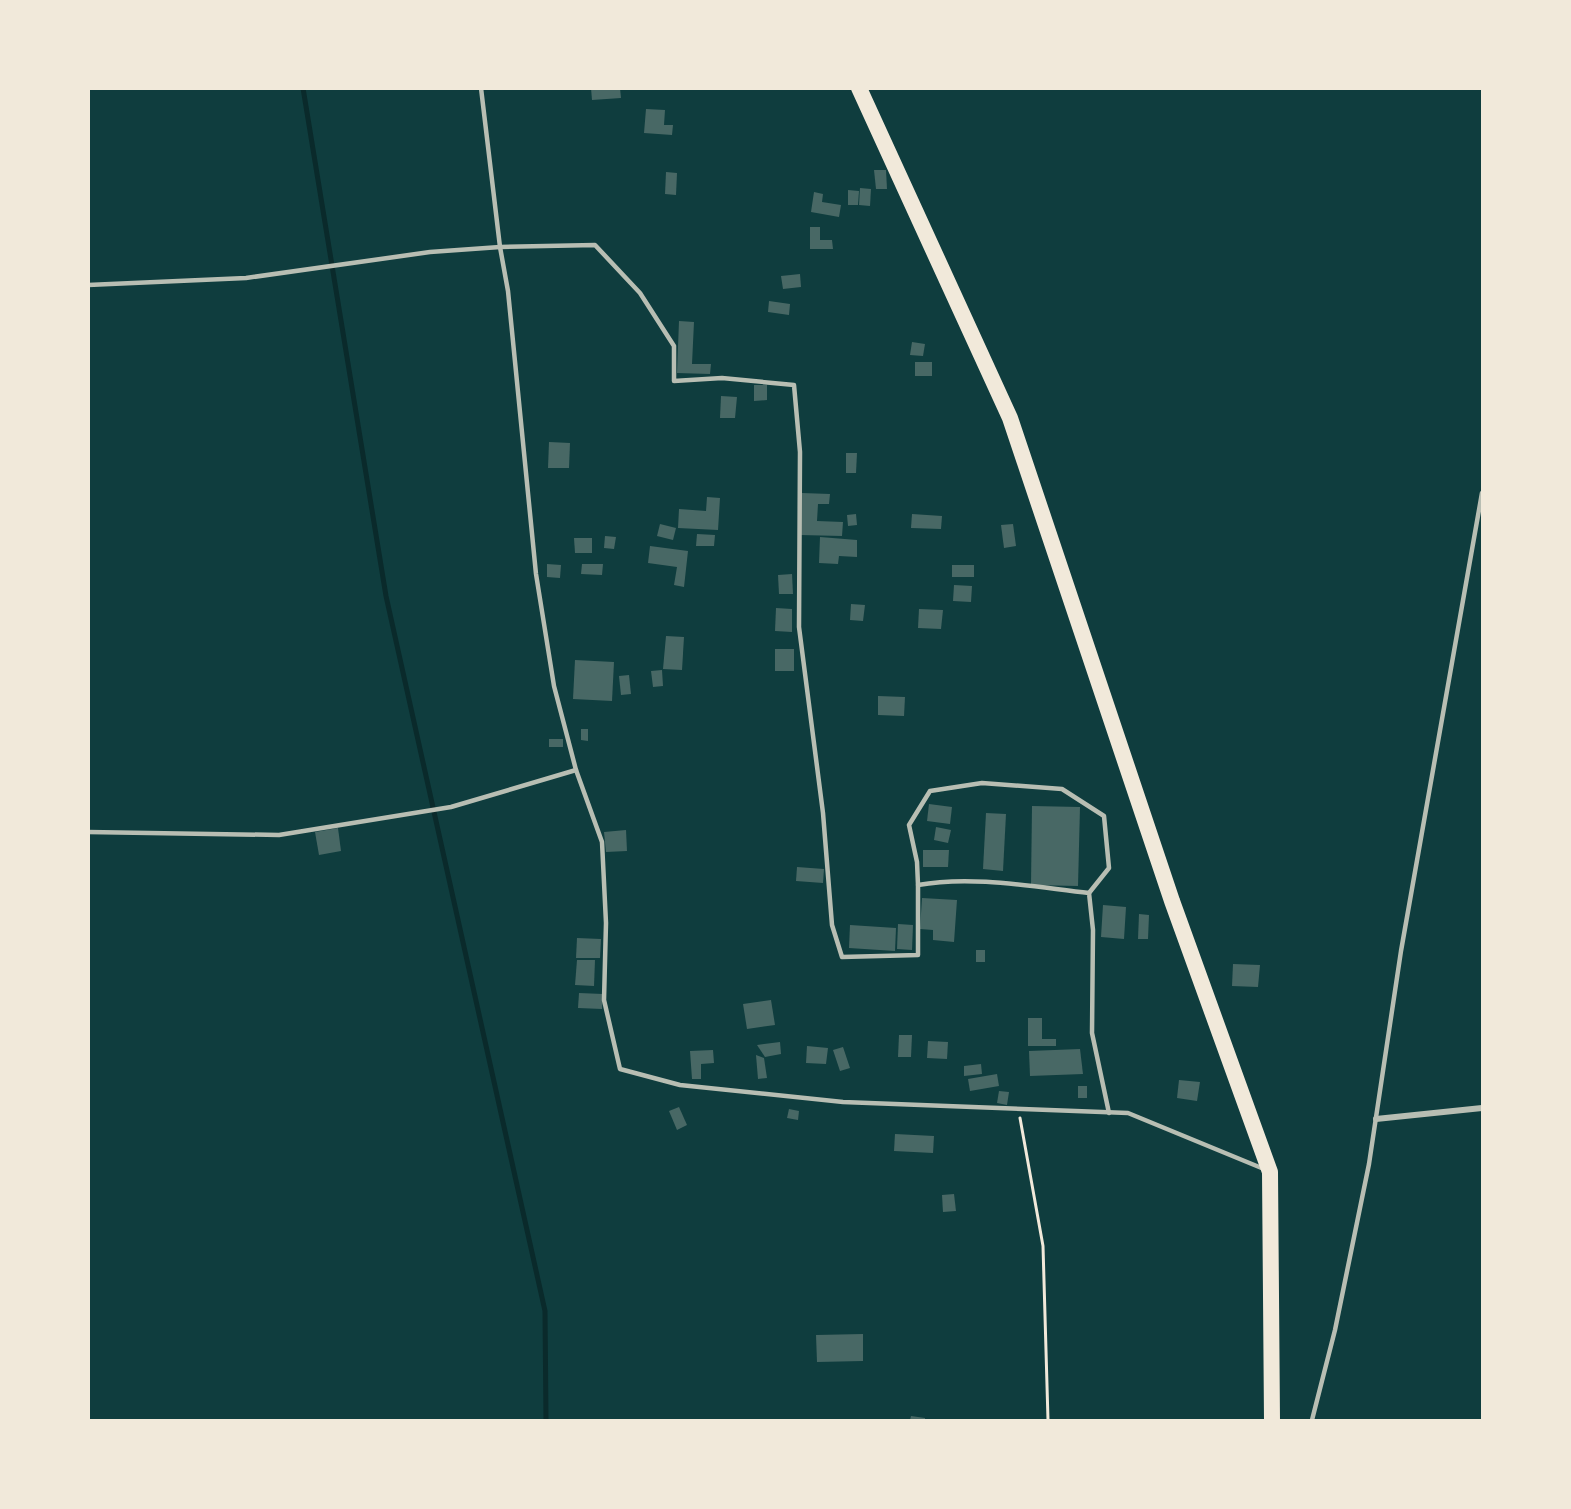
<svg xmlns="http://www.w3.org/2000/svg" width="1571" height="1509" font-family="Georgia,serif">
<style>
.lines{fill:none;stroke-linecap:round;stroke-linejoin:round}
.stream{stroke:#0a2a2b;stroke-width:5}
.building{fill:#486865}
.path{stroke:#f1e9da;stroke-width:3}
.service{stroke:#b8beb3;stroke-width:4.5}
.minor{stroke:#b8beb3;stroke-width:6}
.trunk{stroke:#f1e9da;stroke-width:16}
</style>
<rect width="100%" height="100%" fill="#0f3d3e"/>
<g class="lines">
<path class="stream" d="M 303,88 L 386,596 L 545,1311 L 546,1420"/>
</g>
<g class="building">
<path d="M 591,88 L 620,88 L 621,98 L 592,100 Z"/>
<path d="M 646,109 L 665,110 L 664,125 L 673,125 L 672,135 L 644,133 Z"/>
<path d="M 874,170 L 886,170 L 887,189 L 876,189 Z"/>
<path d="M 666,172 L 677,173 L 676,195 L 665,194 Z"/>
<path d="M 860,188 L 871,189 L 870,206 L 859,205 Z"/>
<path d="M 848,190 L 859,191 L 858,205 L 848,205 Z"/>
<path d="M 814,192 L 823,194 L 822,202 L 841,205 L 839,217 L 811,212 Z"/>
<path d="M 810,227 L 820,227 L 820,240 L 832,240 L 833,249 L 810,249 Z"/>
<path d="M 800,274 L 801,287 L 783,289 L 781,276 Z"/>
<path d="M 769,301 L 790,304 L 789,315 L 768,312 Z"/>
<path d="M 679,321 L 694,322 L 692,364 L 711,364 L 710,374 L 677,373 Z"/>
<path d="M 912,342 L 925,344 L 923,356 L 910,355 Z"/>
<rect x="915" y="362" width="17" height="14"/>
<path d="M 754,385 L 767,385 L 767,400 L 754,401 Z"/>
<path d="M 721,396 L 737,397 L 735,418 L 720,418 Z"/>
<path d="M 549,442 L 570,443 L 569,468 L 548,468 Z"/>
<path d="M 846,453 L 857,453 L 856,473 L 846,473 Z"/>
<path d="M 802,493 L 830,494 L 829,504 L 818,504 L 817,521 L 843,522 L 842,536 L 800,535 Z"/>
<path d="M 707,497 L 720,498 L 718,530 L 678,528 L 679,509 L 706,511 Z"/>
<path d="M 856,514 L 857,525 L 848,526 L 847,515 Z"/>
<path d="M 912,514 L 942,516 L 941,529 L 911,528 Z"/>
<path d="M 660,524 L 676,528 L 673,540 L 657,536 Z"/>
<path d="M 1013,524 L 1016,546 L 1004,548 L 1001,525 Z"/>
<path d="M 697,534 L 715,535 L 714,546 L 696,546 Z"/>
<path d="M 605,536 L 616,537 L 614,549 L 604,548 Z"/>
<path d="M 820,537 L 857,540 L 857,557 L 839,556 L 838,564 L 819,563 Z"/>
<path d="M 574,538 L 592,538 L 592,553 L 575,553 Z"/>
<path d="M 650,546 L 688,551 L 684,587 L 674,585 L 677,567 L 648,563 Z"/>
<path d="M 547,564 L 561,565 L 560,578 L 547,577 Z"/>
<path d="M 582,564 L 603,564 L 602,575 L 581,574 Z"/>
<rect x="952" y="565" width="22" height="12"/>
<path d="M 792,574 L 793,594 L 779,594 L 778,575 Z"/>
<path d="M 954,585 L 972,586 L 971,602 L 953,601 Z"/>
<path d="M 851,604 L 865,605 L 863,621 L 850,620 Z"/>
<path d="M 776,608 L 792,609 L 792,632 L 775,631 Z"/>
<path d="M 919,609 L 943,610 L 941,629 L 918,628 Z"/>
<path d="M 666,636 L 684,637 L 682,670 L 663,669 Z"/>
<rect x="775" y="649" width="19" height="22"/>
<path d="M 575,660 L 614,662 L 612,701 L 573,699 Z"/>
<path d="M 662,670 L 663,686 L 653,687 L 651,671 Z"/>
<path d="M 629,675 L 631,694 L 621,695 L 619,676 Z"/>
<path d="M 878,696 L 905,697 L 904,716 L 878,715 Z"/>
<path d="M 581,729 L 588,729 L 588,741 L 581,740 Z"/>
<rect x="549" y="739" width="14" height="8"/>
<path d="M 929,804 L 952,807 L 950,824 L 927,821 Z"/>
<path d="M 1032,806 L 1080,807 L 1078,886 L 1031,885 Z"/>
<path d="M 986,813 L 1006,814 L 1003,871 L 983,869 Z"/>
<path d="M 936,827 L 951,830 L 948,843 L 934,840 Z"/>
<path d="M 338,828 L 341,851 L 319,855 L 315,832 Z"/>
<path d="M 626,830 L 627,851 L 606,852 L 604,832 Z"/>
<path d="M 923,850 L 949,850 L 948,867 L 923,867 Z"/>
<path d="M 797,867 L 824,869 L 823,883 L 796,881 Z"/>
<path d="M 922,898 L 957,900 L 954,942 L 933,940 L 933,930 L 920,929 Z"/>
<path d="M 1103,905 L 1126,907 L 1124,939 L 1101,937 Z"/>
<path d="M 1139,914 L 1149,915 L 1148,939 L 1138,939 Z"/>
<path d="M 898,924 L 913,925 L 912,950 L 897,949 Z"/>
<path d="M 850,925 L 896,928 L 895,951 L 849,948 Z"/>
<path d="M 577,938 L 601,939 L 600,958 L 576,958 Z"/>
<rect x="976" y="950" width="9" height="12"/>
<path d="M 577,960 L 595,960 L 594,986 L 575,985 Z"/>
<path d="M 1233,964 L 1260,965 L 1258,987 L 1232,986 Z"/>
<path d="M 579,993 L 603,994 L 602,1009 L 578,1008 Z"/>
<path d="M 771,1000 L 775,1025 L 747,1029 L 743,1004 Z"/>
<path d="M 1028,1018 L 1042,1018 L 1042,1039 L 1056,1039 L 1056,1046 L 1028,1046 Z"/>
<path d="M 899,1035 L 912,1035 L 911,1057 L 898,1057 Z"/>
<path d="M 928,1041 L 948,1042 L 947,1059 L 927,1058 Z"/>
<path d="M 780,1042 L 781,1054 L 765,1057 L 757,1045 Z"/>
<path d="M 807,1046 L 828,1048 L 826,1064 L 806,1063 Z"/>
<path d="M 843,1047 L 850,1068 L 840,1071 L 833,1050 Z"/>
<path d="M 1080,1049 L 1083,1074 L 1030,1076 L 1029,1051 Z"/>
<path d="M 713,1050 L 714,1063 L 701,1064 L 701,1079 L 692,1079 L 690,1051 Z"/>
<path d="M 756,1055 L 764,1058 L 767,1078 L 758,1079 Z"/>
<path d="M 981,1064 L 982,1074 L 964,1076 L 964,1066 Z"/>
<path d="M 997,1074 L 999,1086 L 970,1091 L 968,1079 Z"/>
<path d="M 1179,1080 L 1200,1082 L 1197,1101 L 1177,1098 Z"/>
<rect x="1078" y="1086" width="9" height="12"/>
<path d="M 999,1091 L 1009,1092 L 1007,1105 L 997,1103 Z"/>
<path d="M 679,1107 L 687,1125 L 677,1130 L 669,1111 Z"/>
<path d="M 789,1109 L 799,1111 L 798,1120 L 787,1118 Z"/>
<path d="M 895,1134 L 934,1136 L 933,1153 L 894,1151 Z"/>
<path d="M 954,1194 L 956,1211 L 943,1212 L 942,1195 Z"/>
<path d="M 863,1334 L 863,1361 L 817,1362 L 816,1335 Z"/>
<path d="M 911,1416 L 925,1418 L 925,1420 L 910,1420 Z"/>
</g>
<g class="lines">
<path class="path" d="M 1020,1118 L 1043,1246 L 1048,1420"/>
<g class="service">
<path d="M 88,285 L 246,278 L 430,252 L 500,247 L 595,245 L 640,293 L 674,346 L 674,381 L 722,378 L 794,385 L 800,452 L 799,627 L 823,813 L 832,925 L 842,957 L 918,955 L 918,885 C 972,875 1034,887 1089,893 L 1093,930 L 1092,1033 L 1109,1113"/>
<path d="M 576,770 L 602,842 L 606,923 L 604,1000 L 620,1069 L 680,1085 L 843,1102 L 1128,1113 L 1264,1169"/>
<path d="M 88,832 L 279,835 L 451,807 L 576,770 L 554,686 L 536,574 L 508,291 L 500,247 L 481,88"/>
<path d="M 918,885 L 917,862 L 909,825 L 930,791 L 982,783 L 1062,789 L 1104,816 L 1109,868 L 1089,893"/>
<path d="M 1312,1420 L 1335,1330 L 1369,1164 L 1401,951 L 1482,493"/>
</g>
<path class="minor" d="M 1376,1119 L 1482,1108"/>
<path class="trunk" d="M 859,88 L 1010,418 L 1172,901 L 1270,1172 L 1272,1420"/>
</g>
<rect width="1571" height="1509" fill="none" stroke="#f1e9da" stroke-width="180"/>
</svg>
